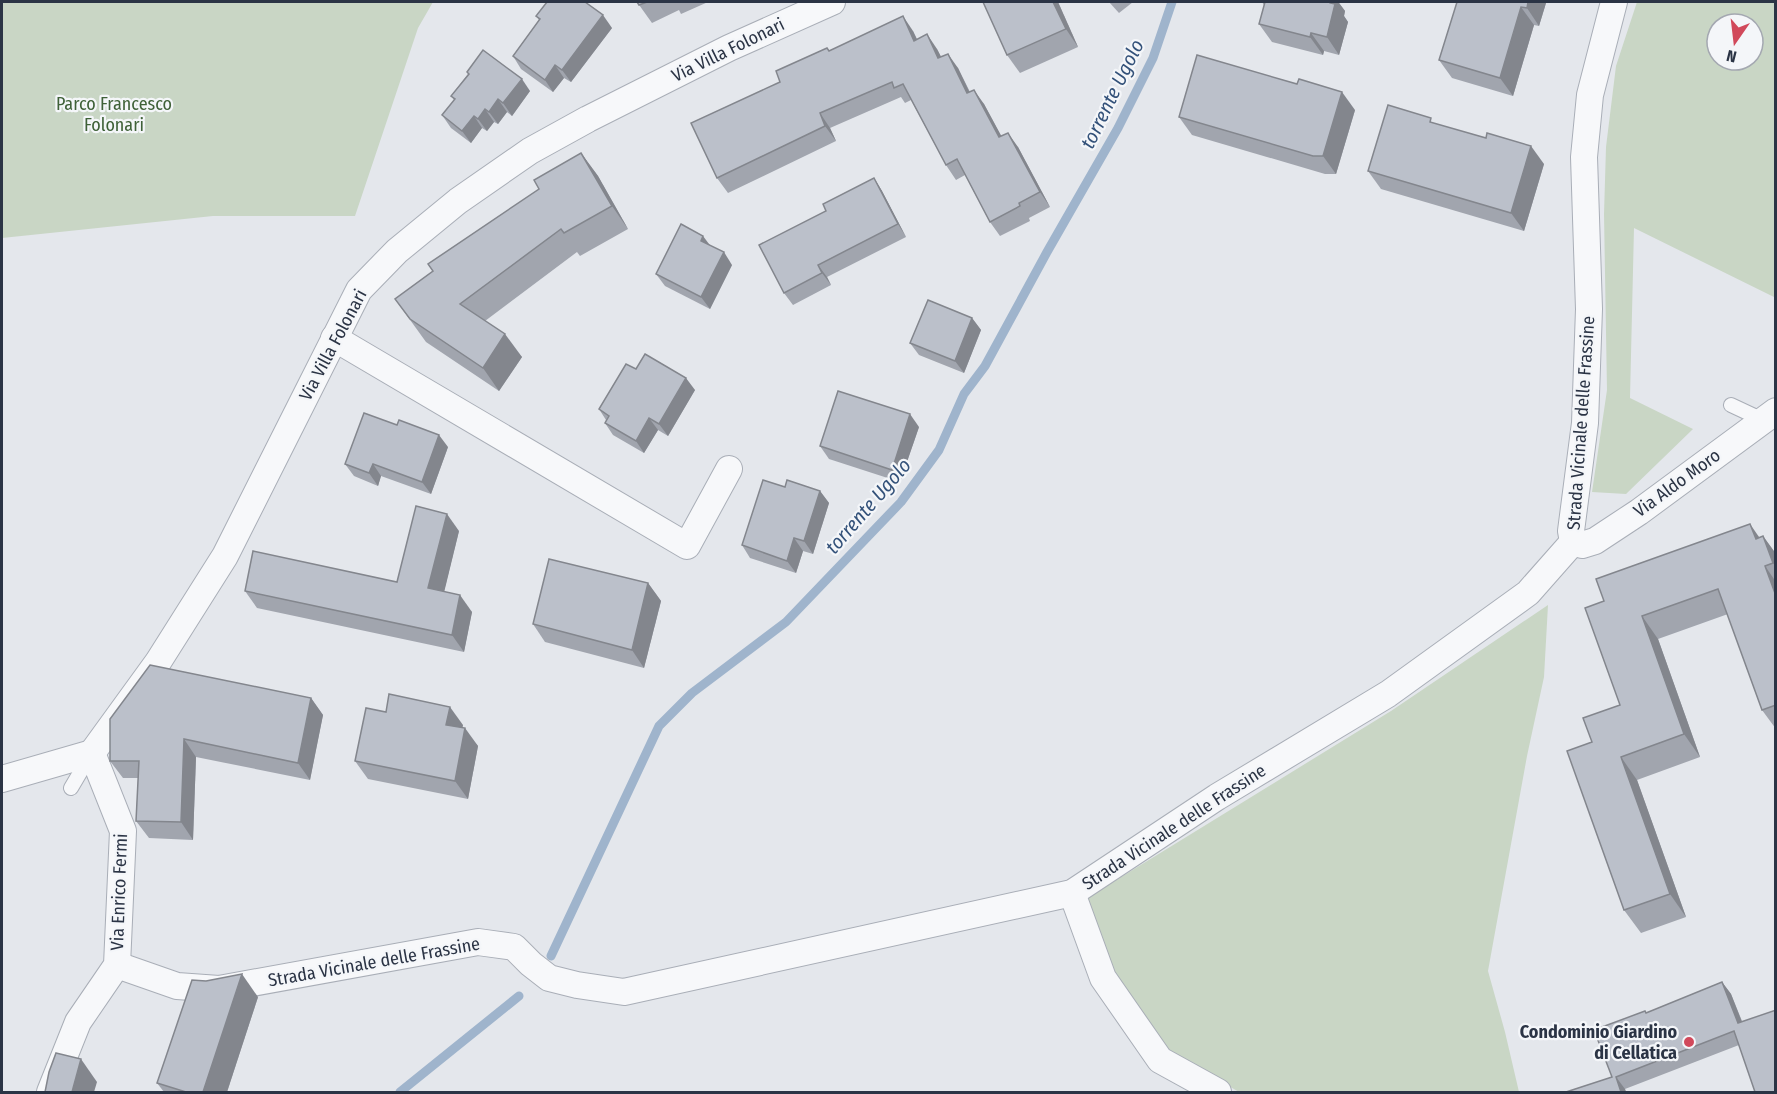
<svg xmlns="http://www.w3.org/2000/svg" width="1777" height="1094" font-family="'Fira Sans Condensed',sans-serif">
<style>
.green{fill:#c9d6c5;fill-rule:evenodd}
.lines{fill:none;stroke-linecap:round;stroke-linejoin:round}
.stream{stroke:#9fb4cc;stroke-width:9}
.lane-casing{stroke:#a9aeb7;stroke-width:16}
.street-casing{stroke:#a9aeb7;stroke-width:28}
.lane{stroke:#f7f8fa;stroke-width:14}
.street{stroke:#f7f8fa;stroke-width:26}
.wall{fill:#a1a5ae}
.shaded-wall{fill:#83868d}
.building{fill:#bbc0ca;stroke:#83868d;stroke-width:1.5}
.poi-dot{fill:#d1495b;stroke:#f4f6f9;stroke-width:2}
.labels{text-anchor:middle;stroke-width:4.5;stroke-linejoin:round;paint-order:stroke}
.street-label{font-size:18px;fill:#2b3445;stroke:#f4f6f9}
.park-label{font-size:18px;fill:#3f6138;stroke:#f4f6f9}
.poi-label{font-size:18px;font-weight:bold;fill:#2b3445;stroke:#f4f6f9;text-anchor:end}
.water-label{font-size:20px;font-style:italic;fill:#34527a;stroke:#f4f6f9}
</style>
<rect width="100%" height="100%" fill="#e4e7ec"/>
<g class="green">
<path d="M 2,2 L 433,2 L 418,28 L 355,216 L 213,216 L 2,238 Z"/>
<path d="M 1637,2 L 1775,2 L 1776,298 L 1634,228 L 1630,398 L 1693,429 L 1626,494 L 1592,492 L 1607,390 L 1604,214 L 1606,147 L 1616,66 ZM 1717,24 L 1753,24 L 1753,60 L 1717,60 Z"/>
<path d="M 1548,605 L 1544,677 L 1527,756 L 1488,971 L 1505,1032 L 1519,1092 L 1239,1092 L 1166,1049 L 1114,972 L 1087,898 L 1391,711 Z"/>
</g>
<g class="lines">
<g class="stream">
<path d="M 551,956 L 659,726 L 692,693 L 786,622 L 901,502 L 939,450 L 964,394 L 985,366 L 1047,252 L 1118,128 L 1153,58 L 1172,2"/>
<path d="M 400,1092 L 519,996"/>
</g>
<defs>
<g id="lane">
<path d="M 1731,405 L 1763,420"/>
<path d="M 71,788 L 91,754"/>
</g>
<g id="street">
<path d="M 334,338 L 687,546 L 729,469"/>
<path d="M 1573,542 L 1582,545 L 1595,541 L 1639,512 L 1776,411"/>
<path d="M 92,753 L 158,662 L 225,556 L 359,290 L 397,251 L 458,201 L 530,151 L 588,119 L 729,48 L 832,2"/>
<path d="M 2,779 L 92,753"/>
<path d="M 1072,893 L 1103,978 L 1160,1060 L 1218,1092"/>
<path d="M 117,965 L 177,986 L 219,989 L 478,942 L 514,947 L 531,964 L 549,978 L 577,985 L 624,992 L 1072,893 L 1217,797 L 1388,694 L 1528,593 L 1573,542 L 1571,531 L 1585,423 L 1589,309 L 1584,157 L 1590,95 L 1614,2"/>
<path d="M 50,1092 L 78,1022 L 117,965 L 123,831 L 92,753"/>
</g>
</defs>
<use href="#lane" class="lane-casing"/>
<use href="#street" class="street-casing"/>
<use href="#lane" class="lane"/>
<use href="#street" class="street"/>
</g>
<g class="wall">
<path d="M 637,2 L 708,2 L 681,14 L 679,10 L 652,23 Z"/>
<path d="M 983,2 L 1058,2 L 1078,47 L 1020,73 L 1007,55 Z"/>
<path d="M 1109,2 L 1133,2 L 1119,13 Z"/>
<path d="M 1262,2 L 1339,2 L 1339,3 L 1345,11 L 1344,16 L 1348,22 L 1339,55 L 1324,51 L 1323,55 L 1272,42 L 1259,24 L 1264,5 Z"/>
<path d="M 1457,2 L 1544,2 L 1546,3 L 1539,26 L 1534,25 L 1513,96 L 1452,78 L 1439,60 Z"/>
<path d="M 536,16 L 612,28 L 571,82 L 564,78 L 553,92 L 521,69 L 513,56 L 539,20 Z"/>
<path d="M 913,31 L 917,39 L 937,49 L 941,57 L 958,68 L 970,92 L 984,104 L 1001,136 L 1018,147 L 1050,207 L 1029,218 L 1030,221 L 1000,236 L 990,222 L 965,175 L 956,180 L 946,165 L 911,100 L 905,103 L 901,97 L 830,128 L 836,141 L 728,193 L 717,178 L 829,51 Z"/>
<path d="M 467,72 L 530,91 L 512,116 L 507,112 L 498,124 L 494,122 L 487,131 L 482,128 L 471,143 L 451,128 L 442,115 L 454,100 L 451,96 L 468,74 Z"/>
<path d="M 1355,110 L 1336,174 L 1325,174 L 1192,135 L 1179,117 Z"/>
<path d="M 1436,124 L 1544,164 L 1524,231 L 1381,189 L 1368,171 Z"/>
<path d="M 581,153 L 598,176 L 628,229 L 580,256 L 577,252 L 485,321 L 522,357 L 499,391 L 426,342 L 395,299 L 433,271 L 539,189 Z"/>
<path d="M 874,178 L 882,191 L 906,237 L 827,277 L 831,285 L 793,305 L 784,293 L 826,211 Z"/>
<path d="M 732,265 L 710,309 L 665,286 L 656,274 Z"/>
<path d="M 972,318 L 981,330 L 964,373 L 919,355 L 910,343 Z"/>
<path d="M 636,369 L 695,390 L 668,436 L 658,430 L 644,453 L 613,435 L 605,423 L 606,420 L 599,409 Z"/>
<path d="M 919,427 L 900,482 L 829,459 L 820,446 Z"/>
<path d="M 448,447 L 431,494 L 381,476 L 378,486 L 354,476 L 345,464 Z"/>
<path d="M 785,487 L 820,491 L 829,503 L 813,554 L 803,551 L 796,573 L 750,558 L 742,545 Z"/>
<path d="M 459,531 L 444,591 L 472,612 L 464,652 L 257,608 L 245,591 L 397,582 Z"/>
<path d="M 1763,536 L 1776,554 L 1776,729 L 1762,710 L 1728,614 L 1658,639 L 1700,757 L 1637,780 L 1686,917 L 1641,933 L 1624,910 L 1592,742 L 1620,705 L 1604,601 Z"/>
<path d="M 648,583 L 661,601 L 644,668 L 545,642 L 533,624 Z"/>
<path d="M 311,698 L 323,715 L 310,780 L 196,757 L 193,840 L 149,838 L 136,821 L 138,778 L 123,778 L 110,761 Z"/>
<path d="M 386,712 L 463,725 L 462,728 L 478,746 L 468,799 L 368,779 L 355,761 Z"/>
<path d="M 1722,982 L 1731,994 L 1742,1021 L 1739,1045 L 1625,1089 L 1626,1092 L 1566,1092 L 1612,1077 L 1646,1013 Z"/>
<path d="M 258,997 L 227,1092 L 164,1092 L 157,1083 Z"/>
</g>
<g class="shaded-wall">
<path d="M 1053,2 L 1058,2 L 1078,47 L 1066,29 Z"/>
<path d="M 1330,2 L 1339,2 L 1339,3 L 1345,11 L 1344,16 L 1348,22 L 1339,55 L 1327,37 Z"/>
<path d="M 1528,2 L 1544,2 L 1546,3 L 1539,26 L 1527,8 Z"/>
<path d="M 1521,7 L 1534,25 L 1513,96 L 1500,78 Z"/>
<path d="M 603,15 L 612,28 L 571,82 L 562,70 Z"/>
<path d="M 903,16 L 913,31 L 924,55 L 914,41 Z"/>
<path d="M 1311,33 L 1324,51 L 1323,55 L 1310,37 Z"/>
<path d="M 927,34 L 937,49 L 949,72 L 938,58 Z"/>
<path d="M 948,54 L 958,68 L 977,108 L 967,93 Z"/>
<path d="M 555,65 L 564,78 L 553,92 L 545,80 Z"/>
<path d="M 522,79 L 530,91 L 512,116 L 503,103 Z"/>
<path d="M 974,90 L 984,104 L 1010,152 L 999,137 Z"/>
<path d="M 1342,92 L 1355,110 L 1336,174 L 1323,156 Z"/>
<path d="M 498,99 L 507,112 L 498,124 L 489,112 Z"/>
<path d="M 485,109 L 494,122 L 487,131 L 478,119 Z"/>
<path d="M 820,113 L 830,128 L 836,141 L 825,126 Z"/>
<path d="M 474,116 L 482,128 L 471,143 L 462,131 Z"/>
<path d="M 1008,133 L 1018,147 L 1050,207 L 1040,192 Z"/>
<path d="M 1531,146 L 1544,164 L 1524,231 L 1511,213 Z"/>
<path d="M 581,153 L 598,176 L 628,229 L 612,206 Z"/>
<path d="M 874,178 L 882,191 L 906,237 L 898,224 Z"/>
<path d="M 703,236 L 712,248 L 701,241 Z"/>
<path d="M 724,252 L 732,265 L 710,309 L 701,297 Z"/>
<path d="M 818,265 L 827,277 L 831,285 L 822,273 Z"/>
<path d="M 972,318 L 981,330 L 964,373 L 955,361 Z"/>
<path d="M 505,334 L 522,357 L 499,391 L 483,368 Z"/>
<path d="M 686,378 L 695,390 L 668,436 L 659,424 Z"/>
<path d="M 910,414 L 919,427 L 900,482 L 892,470 Z"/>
<path d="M 649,418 L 658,430 L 644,453 L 636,441 Z"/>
<path d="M 439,435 L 448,447 L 431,494 L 422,482 Z"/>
<path d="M 373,464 L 381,476 L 378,486 L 369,473 Z"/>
<path d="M 820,491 L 829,503 L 813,554 L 804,541 Z"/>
<path d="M 447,514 L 459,531 L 441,605 L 428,588 Z"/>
<path d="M 1750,524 L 1766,547 L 1756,539 Z"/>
<path d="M 1763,536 L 1776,554 L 1776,567 L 1773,563 Z"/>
<path d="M 794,538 L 803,551 L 796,573 L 787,561 Z"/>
<path d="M 1765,566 L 1776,582 L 1776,596 Z"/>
<path d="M 648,583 L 661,601 L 644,668 L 632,650 Z"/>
<path d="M 460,595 L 472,612 L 464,652 L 452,635 Z"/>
<path d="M 1642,616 L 1658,639 L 1700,757 L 1684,734 Z"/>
<path d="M 311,698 L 323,715 L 310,780 L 298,763 Z"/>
<path d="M 450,707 L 463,725 L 459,743 L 446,725 Z"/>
<path d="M 465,728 L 478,746 L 468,799 L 455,781 Z"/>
<path d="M 184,739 L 196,757 L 193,840 L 181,822 Z"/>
<path d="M 1621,757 L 1637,780 L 1686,917 L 1670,894 Z"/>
<path d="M 242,974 L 258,997 L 227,1092 L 203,1092 Z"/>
<path d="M 1722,982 L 1731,994 L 1747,1035 L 1738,1023 Z"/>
<path d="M 81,1059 L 97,1082 L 94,1092 L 72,1092 Z"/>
<path d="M 1616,1077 L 1625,1089 L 1626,1092 L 1621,1092 Z"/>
</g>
<g class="building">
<path d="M 547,2 L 585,2 L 603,15 L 562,70 L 555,65 L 545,80 L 513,56 L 540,19 L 536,16 Z"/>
<path d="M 637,2 L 647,2 L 639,5 Z"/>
<path d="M 983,2 L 1053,2 L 1066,29 L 1007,55 Z"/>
<path d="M 1265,2 L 1330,2 L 1330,3 L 1335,4 L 1327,37 L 1311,33 L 1310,37 L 1259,24 Z"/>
<path d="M 1457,2 L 1528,2 L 1527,8 L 1521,7 L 1500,78 L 1439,60 Z"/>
<path d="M 903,16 L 914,41 L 927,34 L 938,58 L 948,54 L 967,93 L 974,90 L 999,137 L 1008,133 L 1040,192 L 1019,203 L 1020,206 L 990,222 L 957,159 L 946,165 L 903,84 L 894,88 L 892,82 L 820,113 L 825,126 L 717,178 L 691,123 L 780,82 L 776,71 L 827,48 L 829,51 Z"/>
<path d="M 483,50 L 522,79 L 503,103 L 498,99 L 489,112 L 485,109 L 478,119 L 474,116 L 462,131 L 442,115 L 455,99 L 451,96 L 469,74 L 467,72 Z"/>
<path d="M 1197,55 L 1297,84 L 1299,79 L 1342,92 L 1323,156 L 1313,156 L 1179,117 Z"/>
<path d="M 1388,105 L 1431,118 L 1430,122 L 1486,138 L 1487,133 L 1531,146 L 1511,213 L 1368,171 Z"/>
<path d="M 581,153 L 612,206 L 564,233 L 561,229 L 460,304 L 505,334 L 483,368 L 410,319 L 395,299 L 433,271 L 428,264 L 539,189 L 534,180 Z"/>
<path d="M 874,178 L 898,224 L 818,265 L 822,273 L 784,293 L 759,245 L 826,211 L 823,204 Z"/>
<path d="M 681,224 L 703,236 L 701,241 L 724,252 L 701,297 L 656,274 Z"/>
<path d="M 928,300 L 972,318 L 955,361 L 910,343 Z"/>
<path d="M 645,354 L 686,378 L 659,424 L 649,418 L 636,441 L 605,423 L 609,416 L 599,409 L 626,364 L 636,369 Z"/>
<path d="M 838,391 L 910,414 L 892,470 L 820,446 Z"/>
<path d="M 364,413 L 397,425 L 399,420 L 439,435 L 422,482 L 373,464 L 369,473 L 345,464 Z"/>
<path d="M 763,480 L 785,487 L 787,480 L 820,491 L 804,541 L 794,538 L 787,561 L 742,545 Z"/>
<path d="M 416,506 L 447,514 L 428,588 L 460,595 L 452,635 L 245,591 L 253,551 L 397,582 Z"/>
<path d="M 1750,524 L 1756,539 L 1763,536 L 1773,563 L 1765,566 L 1776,596 L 1776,705 L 1762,710 L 1718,589 L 1642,616 L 1684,734 L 1621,757 L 1670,894 L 1624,910 L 1567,751 L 1592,742 L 1583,718 L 1620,705 L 1585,608 L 1604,601 L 1596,579 Z"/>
<path d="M 549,559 L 648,583 L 632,650 L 533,624 Z"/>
<path d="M 150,665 L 311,698 L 298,763 L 184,739 L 181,822 L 136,821 L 139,761 L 110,761 L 110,719 Z"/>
<path d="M 389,694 L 450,707 L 446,725 L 465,728 L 455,781 L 355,761 L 366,708 L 386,712 Z"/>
<path d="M 242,974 L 203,1092 L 186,1092 L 157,1083 L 192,980 L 206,981 Z"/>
<path d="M 1722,982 L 1738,1023 L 1776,1010 L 1776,1092 L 1755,1092 L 1734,1031 L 1616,1077 L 1621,1092 L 1566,1092 L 1612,1077 L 1594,1030 L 1645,1011 L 1646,1013 Z"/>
<path d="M 56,1053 L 81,1059 L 72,1092 L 45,1092 L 49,1072 Z"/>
</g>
<circle class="poi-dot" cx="1689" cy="1042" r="6"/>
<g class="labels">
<g class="street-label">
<text transform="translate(728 50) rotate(-26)" y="6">Via Villa Folonari</text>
<text transform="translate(333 345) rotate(-62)" y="6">Via Villa Folonari</text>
<text transform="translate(1581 423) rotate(-86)" y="6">Strada Vicinale delle Frassine</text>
<text transform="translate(1677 483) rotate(-36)" y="6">Via Aldo Moro</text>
<text transform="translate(1174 827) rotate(-33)" y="6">Strada Vicinale delle Frassine</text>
<text transform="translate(119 892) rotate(-88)" y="6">Via Enrico Fermi</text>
<text transform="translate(374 962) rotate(-10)" y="6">Strada Vicinale delle Frassine</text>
</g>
<g class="park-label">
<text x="114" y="110">Parco Francesco<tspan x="114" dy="21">Folonari</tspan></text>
</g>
<g class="poi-label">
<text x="1677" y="1038">Condominio Giardino<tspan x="1677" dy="21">di Cellatica</tspan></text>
</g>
<g class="water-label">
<text transform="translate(1112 94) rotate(-64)" y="7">torrente Ugolo</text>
<text transform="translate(868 506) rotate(-49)" y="7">torrente Ugolo</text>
</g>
</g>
<rect width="1777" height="1094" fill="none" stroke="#2b3445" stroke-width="6"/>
<g transform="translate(1735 42) rotate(194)"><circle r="28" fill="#f4f6f9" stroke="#a4a8b1" stroke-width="1.5"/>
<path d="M0-4.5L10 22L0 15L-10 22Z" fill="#d1495b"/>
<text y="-9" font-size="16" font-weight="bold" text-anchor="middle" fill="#2b3445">N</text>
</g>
</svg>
